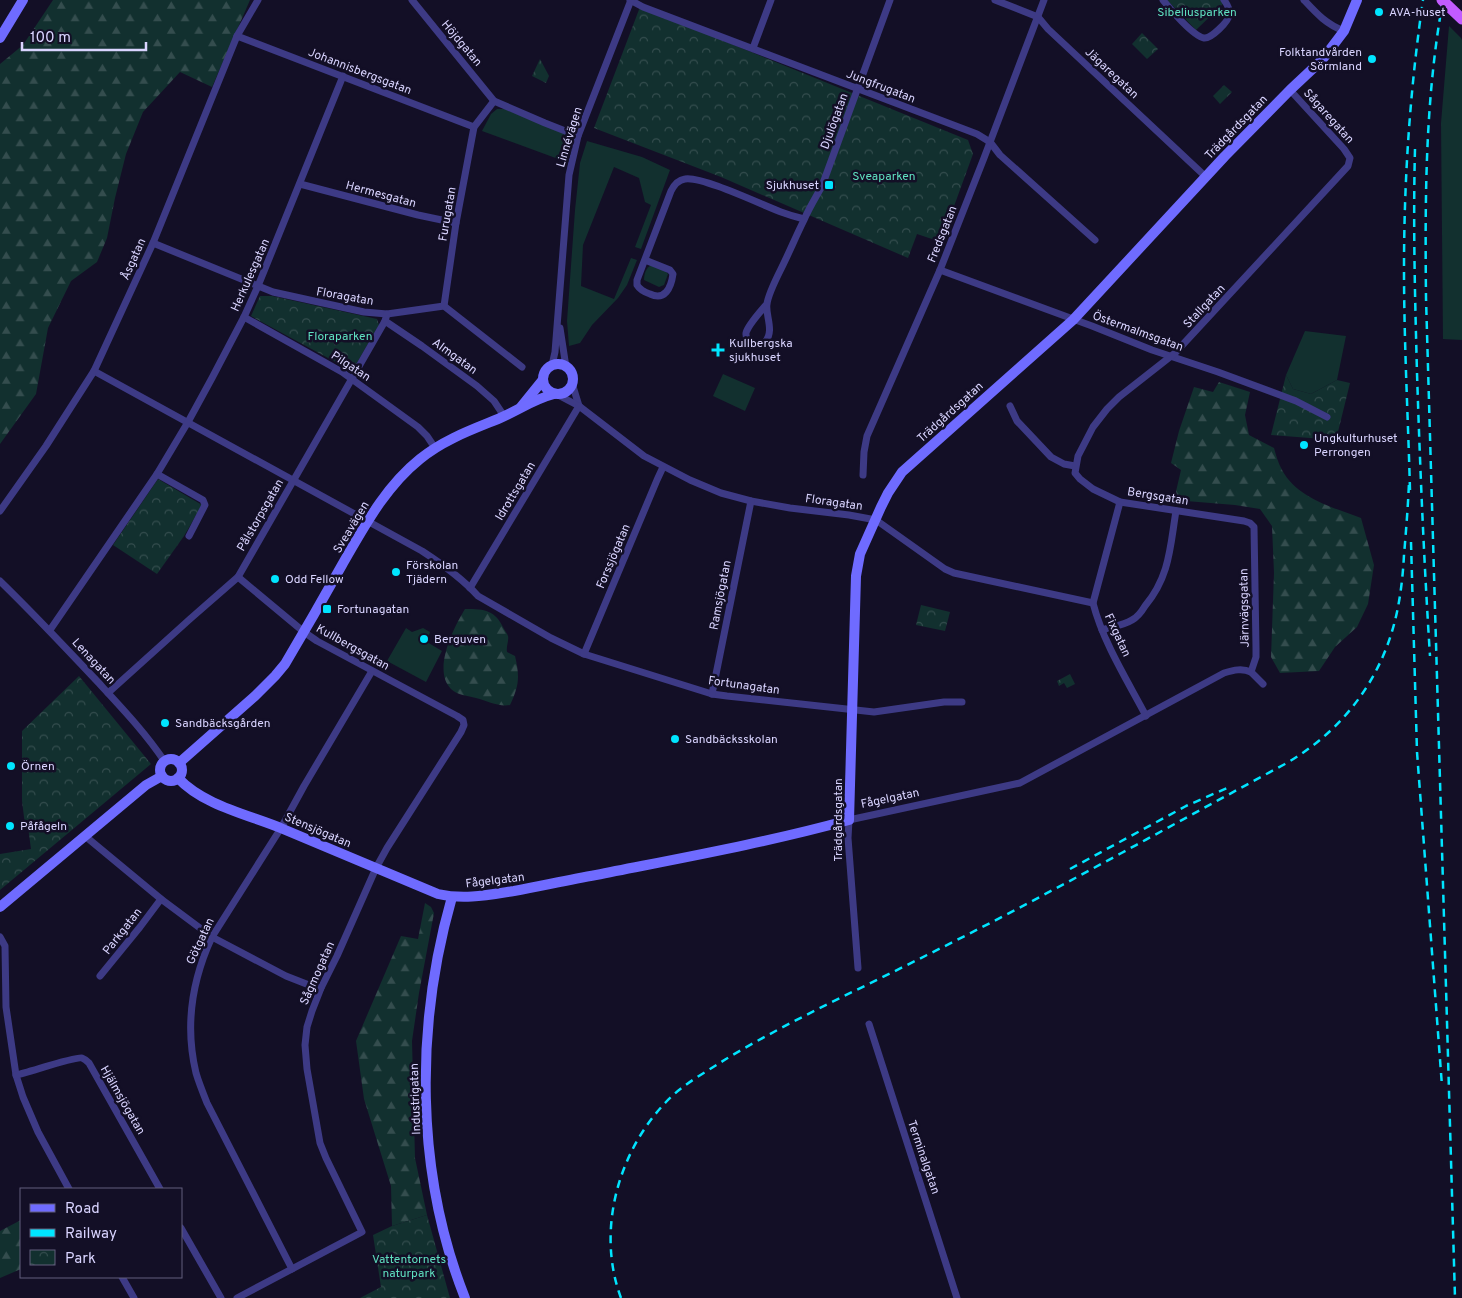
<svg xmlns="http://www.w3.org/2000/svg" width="1462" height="1298" font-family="Overpass,sans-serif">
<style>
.green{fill:#12302f}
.forest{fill:url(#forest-firs)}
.park{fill:url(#park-crowns)}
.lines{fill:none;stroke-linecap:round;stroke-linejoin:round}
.street{stroke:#3d3a85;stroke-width:7}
.secondary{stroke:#6f6bff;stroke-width:10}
.rail{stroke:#00e5ff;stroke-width:2.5;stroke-dasharray:8 6;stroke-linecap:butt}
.primary-bridge{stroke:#c25bff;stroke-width:11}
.poi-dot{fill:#00e5ff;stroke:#130f26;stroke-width:2}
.labels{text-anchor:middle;stroke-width:5;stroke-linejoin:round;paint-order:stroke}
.park-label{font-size:12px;fill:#5fe0c0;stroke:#130f26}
.poi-label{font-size:12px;fill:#d9d4ff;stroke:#130f26;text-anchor:start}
.street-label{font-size:12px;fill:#d9d4ff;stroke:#130f26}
</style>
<defs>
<pattern id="forest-firs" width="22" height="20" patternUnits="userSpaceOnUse" patternTransform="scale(1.25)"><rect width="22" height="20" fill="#12302f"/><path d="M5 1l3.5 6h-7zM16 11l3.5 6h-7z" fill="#344d4e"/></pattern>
<pattern id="park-crowns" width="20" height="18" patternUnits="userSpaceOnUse" patternTransform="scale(1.25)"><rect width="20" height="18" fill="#12302f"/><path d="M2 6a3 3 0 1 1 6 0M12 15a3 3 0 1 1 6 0" fill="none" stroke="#344d4e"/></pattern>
</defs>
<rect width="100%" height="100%" fill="#130f26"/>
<g class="green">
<path d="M 1449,26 L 1461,38 L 1462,40 L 1462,340 L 1443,339 L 1441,123 Z"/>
<path d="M 497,109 L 505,109 L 566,134 L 568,137 L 561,160 L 482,131 L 491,114 Z"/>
<path d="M 587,141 L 642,157 L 670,170 L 641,249 L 635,247 L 651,205 L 645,202 L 639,178 L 614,167 L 583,245 L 581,286 L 614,299 L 631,258 L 637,260 L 627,285 L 618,298 L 592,325 L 580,343 L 569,346 L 567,321 L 575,210 L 580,163 Z"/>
<path d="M 652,265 L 664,269 L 668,274 L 664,285 L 659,287 L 644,280 C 644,274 646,267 652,265 Z"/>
<path d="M 1305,331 L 1346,336 L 1337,380 L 1311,394 L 1293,389 L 1286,375 Z"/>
<path d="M 723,374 L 755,388 L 745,411 L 713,396 Z"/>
<path d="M 406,628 L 412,632 L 423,628 L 430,632 L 427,642 L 442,651 L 426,682 L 387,661 Z"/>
</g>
<g class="forest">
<path d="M 53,0 L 250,0 L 212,87 L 180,72 L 143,112 L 126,154 L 115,198 L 107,238 L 97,262 L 71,281 L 48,328 L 36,394 L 0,444 L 0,64 L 23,45 Z"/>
<path d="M 1219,382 L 1250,392 L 1245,415 L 1249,435 L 1274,448 C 1276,455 1278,463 1282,470 C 1297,498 1332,507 1361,518 L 1374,565 L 1368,604 L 1357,627 L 1335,647 L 1319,671 L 1280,673 L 1271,657 L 1274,573 L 1272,526 L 1260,509 L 1235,505 L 1174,500 L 1181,470 L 1171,463 L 1179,431 L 1194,387 L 1213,392 Z"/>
<path d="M 465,609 C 485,609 495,610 504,629 C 505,631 507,633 508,636 C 509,641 506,646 507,652 L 515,656 C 520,677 519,686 510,705 C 498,707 488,701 476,698 C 468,696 457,695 451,689 C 432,670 454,627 465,609 Z"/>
<path d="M 425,903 L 431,907 L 434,913 L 419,993 L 412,1041 L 415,1158 L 427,1215 L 392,1226 L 391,1186 L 364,1099 L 356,1041 L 401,936 L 418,939 Z"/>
<path d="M 21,1220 L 21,1269 L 0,1278 L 0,1231 Z"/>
</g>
<g class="park">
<path d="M 1167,0 L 1222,0 L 1224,3 L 1196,30 Z"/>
<path d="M 640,7 L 968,140 L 973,154 L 941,242 L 917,234 L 908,258 L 721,177 L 594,128 Z"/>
<path d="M 1142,33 L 1158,49 L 1147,59 L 1132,44 Z"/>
<path d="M 540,59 L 549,76 L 546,83 L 532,76 Z"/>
<path d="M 1224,85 L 1232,92 L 1220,104 L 1213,96 Z"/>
<path d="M 260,296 L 272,296 L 377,319 L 379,325 L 352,371 L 251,316 Z"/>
<path d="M 1286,375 L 1293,389 L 1311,394 L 1337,380 L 1350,383 L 1336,440 L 1271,435 Z"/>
<path d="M 158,479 L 202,505 L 184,536 L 157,574 L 113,545 Z"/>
<path d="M 921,605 L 950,612 L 945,631 L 916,625 Z"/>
<path d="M 1070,674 L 1075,684 L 1067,688 L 1064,683 L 1059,686 L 1057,681 Z"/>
<path d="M 79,676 L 151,764 L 0,890 L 0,854 L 31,849 L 28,827 L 25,825 L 22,801 L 22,731 Z"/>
<path d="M 427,1215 L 450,1298 L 360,1298 L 381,1287 L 373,1235 L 392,1226 Z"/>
</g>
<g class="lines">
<g class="street">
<path d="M 412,0 L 494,101 L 545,123 L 578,136"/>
<path d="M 630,0 L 643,7 L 977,134 L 990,142 L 1000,155 L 1095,240"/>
<path d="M 995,0 L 1038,17 L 1048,29 L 1206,177"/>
<path d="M 1163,0 C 1170,9 1193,36 1204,38 C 1211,39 1229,21 1229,15 C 1230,10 1227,4 1224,0"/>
<path d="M 1304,0 C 1317,14 1326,24 1344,31"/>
<path d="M 237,36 L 474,127"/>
<path d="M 753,48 L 771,0"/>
<path d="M 300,184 L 418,215 L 456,223"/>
<path d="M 153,243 L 273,292 L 364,312 L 387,314 L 444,306 L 522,367"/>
<path d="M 645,260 L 670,270 L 673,274 C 671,288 665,301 650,294 C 644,292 640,290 637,285 L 637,280 L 671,191 C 674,185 678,180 685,179 C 702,176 762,205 781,212 C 789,215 796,217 804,219"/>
<path d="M 940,270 L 1092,326 L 1152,350 L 1218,372 L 1296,401 L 1327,417"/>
<path d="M 766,305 C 761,311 748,325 746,333 C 745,343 758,348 765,342 C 775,331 765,315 767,304 C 768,295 777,277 781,269 C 789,253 796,236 804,220 C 809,208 816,197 822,186 L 890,0"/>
<path d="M 444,306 L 456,223 L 474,127 L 494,101"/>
<path d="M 244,317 L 342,372 L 418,427 L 427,436 L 435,448"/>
<path d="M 385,321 L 422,346 L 477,386 L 494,401 L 504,416"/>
<path d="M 560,328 L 566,367"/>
<path d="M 552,365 L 555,352 L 569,175 L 578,136 L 631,0"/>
<path d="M 94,371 L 422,551 C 442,564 462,578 478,596 L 551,638 L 584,654 L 712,694 L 727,696 L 874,712 L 944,702 L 962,702"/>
<path d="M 572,383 L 579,406"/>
<path d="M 558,395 L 579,406 L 644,456 L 690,480 L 721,493 L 751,501 L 790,508 L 849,515 L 876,520 L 945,569 L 954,573 L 1093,603"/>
<path d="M 1010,406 L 1017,421 L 1051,457 L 1064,464 L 1075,466"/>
<path d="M 157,474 L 203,500 L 205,505 L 189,536"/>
<path d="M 863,475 L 864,452 L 867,436 L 940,270 L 984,158 L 1044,0"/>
<path d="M 1120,502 L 1093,603 C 1103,642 1127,680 1146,716"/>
<path d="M 0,511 L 46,446 L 94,371 L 153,243 L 237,36 L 258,0"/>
<path d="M 0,581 C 33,613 64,646 96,680 C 120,706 145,732 165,762"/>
<path d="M 470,588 L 579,406"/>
<path d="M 50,630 L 157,474 L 188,422 L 212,378 L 244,317 L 258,286 L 343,76"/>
<path d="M 1102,630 C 1112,627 1124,625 1132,620 C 1138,617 1142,611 1145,606 C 1170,576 1170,547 1176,511"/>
<path d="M 584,654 L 657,480 L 663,467"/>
<path d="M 1263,684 L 1251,672 L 1256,657 L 1256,648 L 1254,527 L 1250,523 L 1244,521 L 1120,502 L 1093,489 L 1080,479 L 1075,473 L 1078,456 L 1093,427 L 1107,409 L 1119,397 L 1175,353 L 1348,166 L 1350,158 L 1344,149 L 1290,90"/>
<path d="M 108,693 L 190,619 L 238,577 L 385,321 L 387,314"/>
<path d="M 712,694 L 751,501"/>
<path d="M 85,836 L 161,899 L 212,937 L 286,976 L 309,985 L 321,988"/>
<path d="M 0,937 L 5,946 L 6,1007 L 16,1075 L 23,1097 L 38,1132 L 69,1189"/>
<path d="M 858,968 L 848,838 L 849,820 L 1020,783 L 1224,673 C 1234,670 1242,668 1251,672"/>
<path d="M 100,976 L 140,927 L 161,899"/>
<path d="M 869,1024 L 957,1298"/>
<path d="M 16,1075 C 27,1073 76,1056 82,1058 C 85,1059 87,1061 89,1063 L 160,1189"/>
<path d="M 181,1228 L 221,1298"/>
<path d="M 292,1269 L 207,1103 C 203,1093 199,1083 196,1073 C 185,1027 192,980 212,937 L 281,828 L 304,786 L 372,671"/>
<path d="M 122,1277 L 134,1298"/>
<path d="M 237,1298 L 362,1232 L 326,1158 L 320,1143 L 307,1069 L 305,1045 L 307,1027 L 312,1011 L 321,988 L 337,956 L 376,868 L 387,848 L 461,732 L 464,725 L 463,720 L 457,716 L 317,641 L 304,632 L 238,577"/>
</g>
<g class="secondary">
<path d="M 0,38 L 23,0"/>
<circle cx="558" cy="379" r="15"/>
<path d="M 521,407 L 542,381"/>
<circle cx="171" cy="770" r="11"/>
<path d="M 179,763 L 255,696 L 275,676 L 285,664 C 304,632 323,599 342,565 C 364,527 385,487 420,459 C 443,440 471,430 498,419 C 517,411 534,399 554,394"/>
<path d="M 178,778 C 204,806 250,815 283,829 C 335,851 387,873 438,894 C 464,900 488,895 514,891 C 541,886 568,880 596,875 C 681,858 765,843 849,820 L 856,576 L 860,554 L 881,507 L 888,493 L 902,472 L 1073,320 L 1225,156 L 1290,90 L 1322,60 L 1344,31 L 1357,0"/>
<path d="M 452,897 C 415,1026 415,1172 465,1298"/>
<path d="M 0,907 L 146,785 L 162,776"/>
</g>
<g class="rail">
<path d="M 1443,0 C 1425,99 1425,198 1426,298 L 1455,1298"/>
<path d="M 1415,149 C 1413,224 1415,298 1417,373 C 1420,467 1424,562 1430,656"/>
<path d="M 1410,490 C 1408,416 1404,343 1404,269 C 1404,179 1410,89 1423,0"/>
<path d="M 1411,542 L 1417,752 L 1442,1086"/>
<path d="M 1070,869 L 1186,806 L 1227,788"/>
<path d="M 621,1298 C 596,1231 618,1152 666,1102 C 683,1084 706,1072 726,1059 C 791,1020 860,989 927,955 C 1048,895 1166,828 1285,764 C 1343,731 1383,678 1397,612 C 1401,593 1403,574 1404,555 C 1406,531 1408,507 1409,482"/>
</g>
<path class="primary-bridge" d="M 1442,0 L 1462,19"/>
</g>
<g class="poi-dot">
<circle cx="1379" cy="12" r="5"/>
<circle cx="1372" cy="59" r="5"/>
<rect x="824" y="180" width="10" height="10" rx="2.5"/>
<path d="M715.5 342.5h5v5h5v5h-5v5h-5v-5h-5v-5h5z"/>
<circle cx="1304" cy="445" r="5"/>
<circle cx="396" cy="572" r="5"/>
<circle cx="275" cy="579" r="5"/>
<rect x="322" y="604" width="10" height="10" rx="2.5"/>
<circle cx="424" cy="639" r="5"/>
<circle cx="165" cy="723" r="5"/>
<circle cx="675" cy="739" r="5"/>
<circle cx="11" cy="766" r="5"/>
<circle cx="10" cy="826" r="5"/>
</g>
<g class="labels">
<g class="park-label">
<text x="1197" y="16">Sibeliusparken</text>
<text x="884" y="180">Sveaparken</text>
<text x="340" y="340">Floraparken</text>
<text x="409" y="1263">Vattentornets<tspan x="409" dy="14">naturpark</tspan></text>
</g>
<g class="poi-label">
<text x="1389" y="16">AVA-huset</text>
<text x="1362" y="56" text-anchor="end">Folktandvården<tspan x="1362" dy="14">Sörmland</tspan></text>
<text x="819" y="189" text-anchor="end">Sjukhuset</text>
<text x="729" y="347">Kullbergska<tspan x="729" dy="14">sjukhuset</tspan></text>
<text x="1314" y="442">Ungkulturhuset<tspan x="1314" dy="14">Perrongen</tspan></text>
<text x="406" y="569">Förskolan<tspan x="406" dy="14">Tjädern</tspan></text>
<text x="285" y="583">Odd Fellow</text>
<text x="337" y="613">Fortunagatan</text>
<text x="434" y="643">Berguven</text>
<text x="175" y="727">Sandbäcksgården</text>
<text x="685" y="743">Sandbäcksskolan</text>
<text x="21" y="770">Örnen</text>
<text x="20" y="830">Påfågeln</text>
</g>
<g class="street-label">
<text transform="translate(462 43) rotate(50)" y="4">Höjdgatan</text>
<text transform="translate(360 71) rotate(21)" y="4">Johannisbergsgatan</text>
<text transform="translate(1112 73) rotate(43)" y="4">Jägaregatan</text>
<text transform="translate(881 86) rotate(21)" y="4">Jungfrugatan</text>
<text transform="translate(1329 116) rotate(48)" y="4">Sågaregatan</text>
<text transform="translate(834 121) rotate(-70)" y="4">Djulögatan</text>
<text transform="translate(1236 127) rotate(-46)" y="4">Trädgårdsgatan</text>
<text transform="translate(569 137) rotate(-73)" y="4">Linnévägen</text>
<text transform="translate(381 194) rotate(15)" y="4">Hermesgatan</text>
<text transform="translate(447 214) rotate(-80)" y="4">Furugatan</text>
<text transform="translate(942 234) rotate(-68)" y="4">Fredsgatan</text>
<text transform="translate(133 259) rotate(-66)" y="4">Åsgatan</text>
<text transform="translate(250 275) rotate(-66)" y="4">Herkulesgatan</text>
<text transform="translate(345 296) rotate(10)" y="4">Floragatan</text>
<text transform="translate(1204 306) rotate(-47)" y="4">Stallgatan</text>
<text transform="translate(1138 331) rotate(20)" y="4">Östermalmsgatan</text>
<text transform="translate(455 356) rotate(36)" y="4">Almgatan</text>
<text transform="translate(351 366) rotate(33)" y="4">Pilgatan</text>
<text transform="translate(950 412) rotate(-42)" y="4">Trädgårdsgatan</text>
<text transform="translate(515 491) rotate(-59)" y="4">Idrottsgatan</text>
<text transform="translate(1158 496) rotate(9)" y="4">Bergsgatan</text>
<text transform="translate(834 502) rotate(8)" y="4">Floragatan</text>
<text transform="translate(260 515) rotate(-60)" y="4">Pålstorpsgatan</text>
<text transform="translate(351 527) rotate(-59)" y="4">Sveavägen</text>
<text transform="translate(613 556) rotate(-67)" y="4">Forssjögatan</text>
<text transform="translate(720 595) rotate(-79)" y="4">Ramsjögatan</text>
<text transform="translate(1244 608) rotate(-91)" y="4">Järnvägsgatan</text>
<text transform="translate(1118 635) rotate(65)" y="4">Fixgatan</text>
<text transform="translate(353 647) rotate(29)" y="4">Kullbergsgatan</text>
<text transform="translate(94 661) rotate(47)" y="4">Lenagatan</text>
<text transform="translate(744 685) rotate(8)" y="4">Fortunagatan</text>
<text transform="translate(890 798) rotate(-12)" y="4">Fågelgatan</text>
<text transform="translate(838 820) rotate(-90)" y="4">Trädgårdsgatan</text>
<text transform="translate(318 830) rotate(23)" y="4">Stensjögatan</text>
<text transform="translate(495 880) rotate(-7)" y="4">Fågelgatan</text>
<text transform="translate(122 931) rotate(-52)" y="4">Parkgatan</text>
<text transform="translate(200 941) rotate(-65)" y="4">Götgatan</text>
<text transform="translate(317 973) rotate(-66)" y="4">Sågmogatan</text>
<text transform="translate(415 1099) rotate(-92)" y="4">Industrigatan</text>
<text transform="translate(123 1100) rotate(60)" y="4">Hjälmsjögatan</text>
<text transform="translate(924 1157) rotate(71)" y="4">Terminalgatan</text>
</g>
</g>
<rect x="20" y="1188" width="162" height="90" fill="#130f26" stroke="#625e7d"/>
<rect x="30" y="1204" width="25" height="8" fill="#6f6bff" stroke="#625e7d"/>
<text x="65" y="1213" font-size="15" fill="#d9d4ff">Road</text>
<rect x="30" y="1229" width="25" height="8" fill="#00e5ff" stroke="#625e7d"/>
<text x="65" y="1238" font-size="15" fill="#d9d4ff">Railway</text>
<rect x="30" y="1250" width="25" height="15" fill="url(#park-crowns)" stroke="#625e7d"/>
<text x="65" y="1263" font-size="15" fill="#d9d4ff">Park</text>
<path d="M22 42v8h124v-8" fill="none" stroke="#d9d4ff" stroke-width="2.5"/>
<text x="30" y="42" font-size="15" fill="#d9d4ff" stroke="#130f26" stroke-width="4" paint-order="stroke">100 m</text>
</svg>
